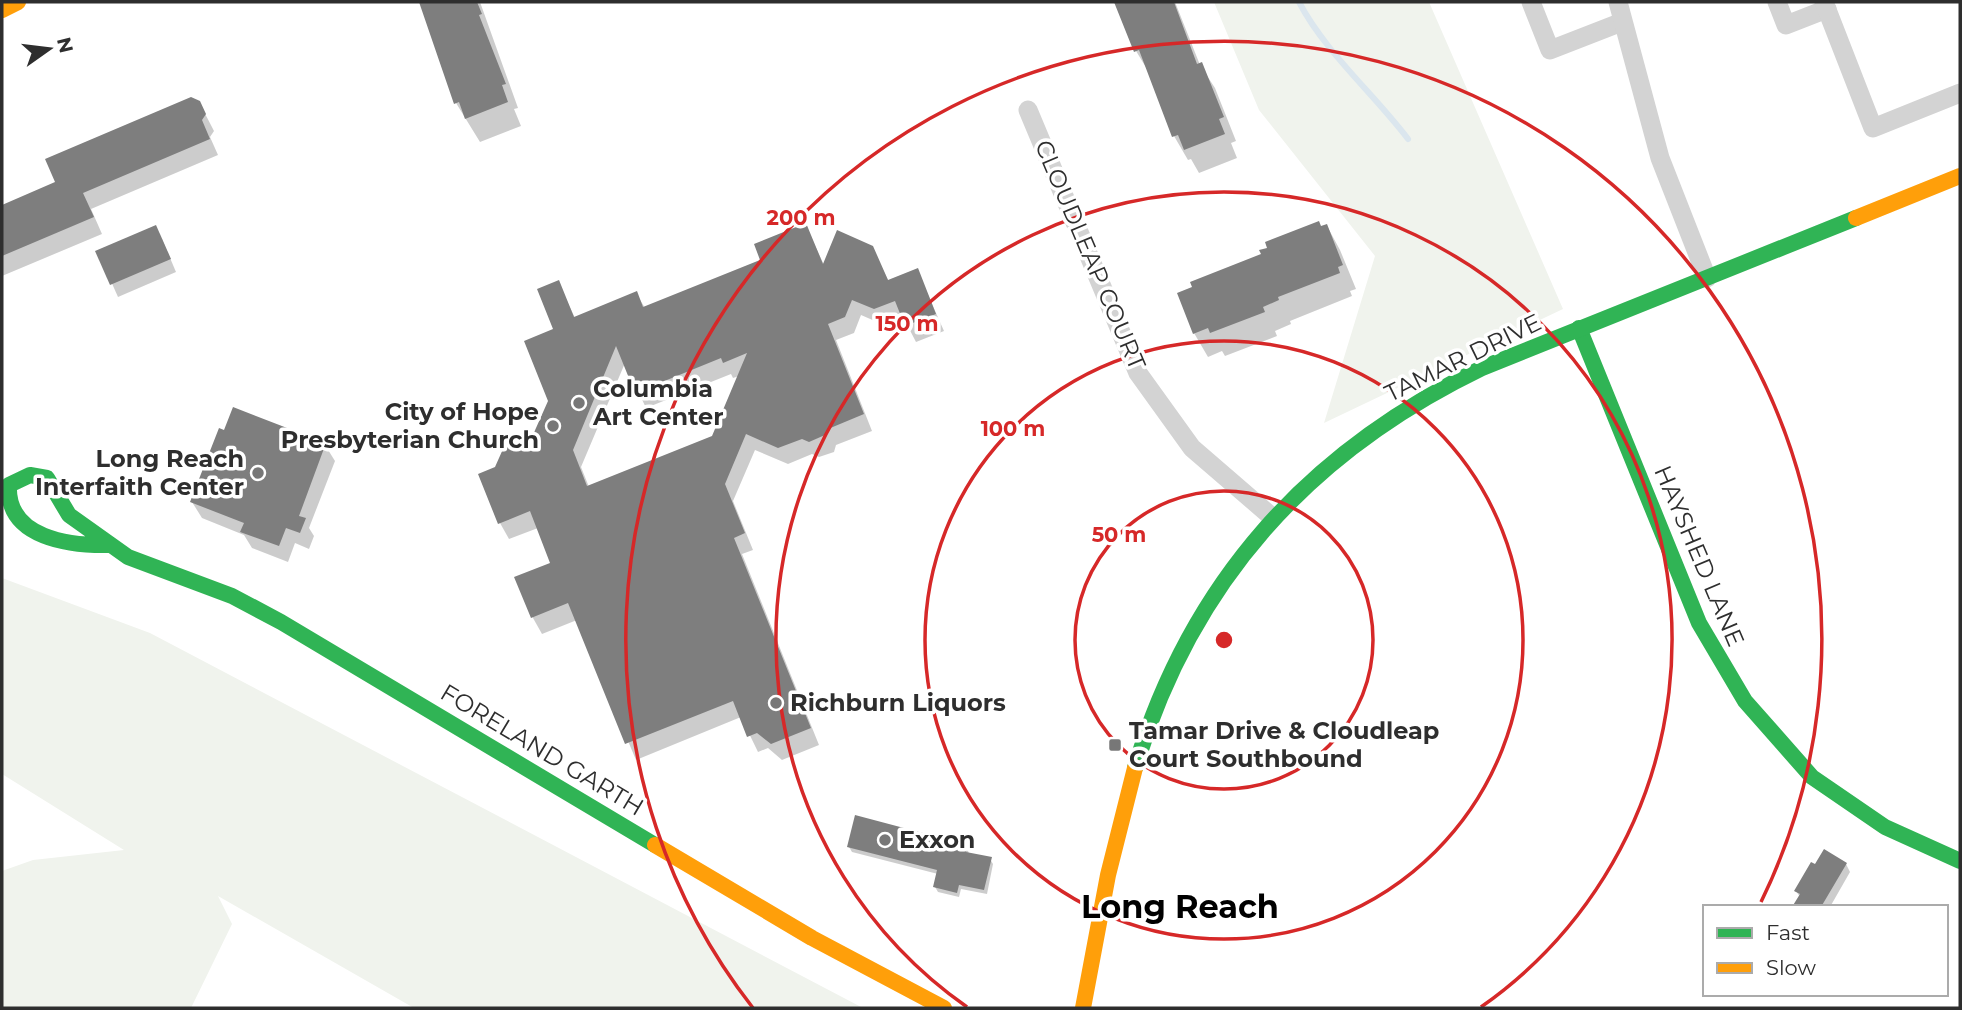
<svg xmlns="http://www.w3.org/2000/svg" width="1962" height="1010" font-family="Montserrat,sans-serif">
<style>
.green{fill:#f0f3ed}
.shadow{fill:#0003;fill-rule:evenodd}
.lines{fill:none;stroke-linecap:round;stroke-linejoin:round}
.stream{stroke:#dbe6ee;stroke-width:6}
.building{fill:#7e7e7e;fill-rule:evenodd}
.street{stroke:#d3d3d3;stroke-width:19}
.fast{stroke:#30b455;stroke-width:16}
.slow{stroke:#ff9f0a;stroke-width:16}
.ring{fill:none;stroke:#d62828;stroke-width:3.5}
.poi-dot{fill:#777;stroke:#fff;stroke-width:2.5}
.labels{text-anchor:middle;stroke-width:7;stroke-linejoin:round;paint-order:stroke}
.street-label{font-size:24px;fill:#2e2e2e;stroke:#fff}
.poi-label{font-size:24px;font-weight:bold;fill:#2e2e2e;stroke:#fff;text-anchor:start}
.district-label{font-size:32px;font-weight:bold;fill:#000;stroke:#fff}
.centre{fill:#d62828;stroke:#fff;stroke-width:3.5}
.ring-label{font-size:21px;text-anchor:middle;font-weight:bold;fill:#d62828;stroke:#fff;stroke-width:7;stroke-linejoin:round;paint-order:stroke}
</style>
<rect width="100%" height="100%" fill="#fff"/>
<g class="green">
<path d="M 1214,2 L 1429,2 L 1563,309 L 1324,423 L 1375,256 L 1259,110 Z"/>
<path d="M 2,578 L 150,633 L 863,1008 L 414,1008 L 218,896 L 232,924 L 191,1008 L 2,1008 L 2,871 L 33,860 L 124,850 L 2,774 Z"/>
</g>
<g class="shadow">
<path d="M 421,2 L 480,2 L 518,108 L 514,109 L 521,126 L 480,142 L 456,103 Z"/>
<path d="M 1116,2 L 1175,2 L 1200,65 L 1215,88 L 1236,141 L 1231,143 L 1237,158 L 1199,173 L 1191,159 L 1188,160 L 1174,136 L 1150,74 L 1136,51 Z"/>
<path d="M 199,102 L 214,131 L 210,137 L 218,155 L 91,209 L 102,234 L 2,276 L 2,207 L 57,183 Z"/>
<path d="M 806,226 L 824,265 L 872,248 L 889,282 L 917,270 L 944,331 L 916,342 L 903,317 L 884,325 L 861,315 L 854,333 L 836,340 L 872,431 L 836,445 L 834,452 L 819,457 L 812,454 L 788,464 L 755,450 L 733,501 L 753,550 L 742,554 L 819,745 L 782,760 L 768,748 L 758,752 L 741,717 L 636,760 L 577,620 L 542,634 L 533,618 L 517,578 L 553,564 L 538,528 L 509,539 L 500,523 L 497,468 L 534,439 L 550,401 L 558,282 L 575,318 L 636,293 L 645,308 L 763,261 ZM 625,363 L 646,408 L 731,374 L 733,378 L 739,376 L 713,437 L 589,487 L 581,467 Z"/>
<path d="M 1327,226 L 1340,250 L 1356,289 L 1350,291 L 1352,296 L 1290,321 L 1291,324 L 1275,331 L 1277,336 L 1225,356 L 1222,351 L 1208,357 L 1194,333 L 1263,255 Z"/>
<path d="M 162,239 L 176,272 L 118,297 L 98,252 Z"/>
<path d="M 325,445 L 335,461 L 309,528 L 314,536 L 309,549 L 295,543 L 288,562 L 252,548 L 244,535 L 202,518 L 192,502 Z"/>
<path d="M 967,846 L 969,854 L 990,859 L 993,864 L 987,894 L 961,889 L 959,897 L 938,892 L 935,887 L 938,874 L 852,852 L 849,847 Z"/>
<path d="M 1846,864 L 1850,872 L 1830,907 L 1794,907 L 1800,897 L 1796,891 L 1816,866 Z"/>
</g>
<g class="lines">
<path class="stream" d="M 1299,2 C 1325,52 1374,94 1408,139"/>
</g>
<g class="building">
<path d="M 419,2 L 477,2 L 482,14 L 479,15 L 506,84 L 502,85 L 508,102 L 465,119 L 459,102 L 454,104 Z"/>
<path d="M 1114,2 L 1174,2 L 1197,64 L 1202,62 L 1224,117 L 1219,119 L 1225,134 L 1184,150 L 1178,135 L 1172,137 L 1139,50 L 1134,52 Z"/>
<path d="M 191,97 L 200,101 L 206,114 L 202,120 L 210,139 L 83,193 L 94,217 L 2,256 L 2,205 L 55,182 L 45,159 Z"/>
<path d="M 1319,221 L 1321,226 L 1327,224 L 1343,265 L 1338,267 L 1340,273 L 1278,297 L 1279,300 L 1263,307 L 1265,312 L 1210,333 L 1208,328 L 1193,334 L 1177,293 L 1192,287 L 1190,282 L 1261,254 L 1259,250 L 1267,248 L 1265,242 Z"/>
<path d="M 806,223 L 823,264 L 837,230 L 873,246 L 888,280 L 918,268 L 936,314 L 905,326 L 895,301 L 874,309 L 852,300 L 845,317 L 828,324 L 864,414 L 828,429 L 825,435 L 809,442 L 802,439 L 778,448 L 746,434 L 725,484 L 745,533 L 734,538 L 811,728 L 771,744 L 757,733 L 747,737 L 733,701 L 625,744 L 568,603 L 531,618 L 514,577 L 550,563 L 530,511 L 498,524 L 478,474 L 495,467 L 503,449 L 532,437 L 548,401 L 524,341 L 553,329 L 537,289 L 559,280 L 574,317 L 637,291 L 643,307 L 760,260 L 754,244 ZM 616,346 L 635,393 L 721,358 L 723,363 L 747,353 L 712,436 L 587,486 L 573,450 Z"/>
<path d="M 156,225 L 171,259 L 110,285 L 95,251 Z"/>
<path d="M 233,407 L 326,443 L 299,516 L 306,518 L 300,533 L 286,528 L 279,546 L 240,532 L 244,523 L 190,502 L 219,428 L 224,430 Z"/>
<path d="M 855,815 L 968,845 L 966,852 L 992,857 L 984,890 L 959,885 L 957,893 L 933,887 L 937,870 L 847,847 Z"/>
<path d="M 1824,849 L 1847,863 L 1821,907 L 1792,907 L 1800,894 L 1794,891 L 1811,862 L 1815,864 Z"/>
</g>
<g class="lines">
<g class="street">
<path d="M 1531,2 L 1550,50 L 1622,22"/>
<path d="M 1618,2 L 1660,158 L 1707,278"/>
<path d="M 1777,2 L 1786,25 L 1827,9"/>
<path d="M 1824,2 L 1873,128 L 1960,93"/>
<path d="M 1028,110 L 1138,373 L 1192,448 L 1272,517"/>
</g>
<g class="fast">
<path d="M 1579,328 L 1699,623 L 1745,701 L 1812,777 L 1885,827 L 1960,861"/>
<path d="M 111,545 C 71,546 6,539 9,485 L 30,475 L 47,478 L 69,515 L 128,557 L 232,596 L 281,622 L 655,845"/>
<path d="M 1135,768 C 1191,582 1308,452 1482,368 L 1856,218"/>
</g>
<g class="slow">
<path d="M 2,10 L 18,2"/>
<path d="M 1856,218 L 1960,176"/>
<path d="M 655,845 L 812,938 L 944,1008"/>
<path d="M 1083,1008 L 1108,875 L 1135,768"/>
</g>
</g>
<g class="ring">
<circle cx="1224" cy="640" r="149"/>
<circle cx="1224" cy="640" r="299"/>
<path d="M967 1007A448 448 0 1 1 1481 1007"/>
<path d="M753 1008A598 598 0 1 1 1761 902"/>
</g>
<g class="poi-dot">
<circle cx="579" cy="403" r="7"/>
<circle cx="553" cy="426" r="7"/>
<circle cx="258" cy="473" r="7"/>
<circle cx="776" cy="703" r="7"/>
<rect x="1108" y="738" width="14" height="14" rx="3.5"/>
<circle cx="885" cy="840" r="7"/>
</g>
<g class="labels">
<g class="street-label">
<text transform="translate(1090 255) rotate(67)" y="8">CLOUDLEAP COURT</text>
<text transform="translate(1463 358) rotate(-26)" y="8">TAMAR DRIVE</text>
<text transform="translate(1699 556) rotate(67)" y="8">HAYSHED LANE</text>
<text transform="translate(542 750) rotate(31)" y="8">FORELAND GARTH</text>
</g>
<g class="poi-label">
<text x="593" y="397">Columbia<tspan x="593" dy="28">Art Center</tspan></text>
<text x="539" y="420" text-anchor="end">City of Hope<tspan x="539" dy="28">Presbyterian Church</tspan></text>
<text x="244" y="467" text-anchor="end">Long Reach<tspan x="244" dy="28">Interfaith Center</tspan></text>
<text x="790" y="711">Richburn Liquors</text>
<text x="1129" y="739">Tamar Drive &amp; Cloudleap<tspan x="1129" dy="28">Court Southbound</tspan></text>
<text x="899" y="848">Exxon</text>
</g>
<g class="district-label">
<text x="1180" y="918">Long Reach</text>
</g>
</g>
<circle cx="1224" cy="640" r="10" class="centre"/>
<g class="ring-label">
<text x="801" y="225">200 m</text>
<text x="907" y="331">150 m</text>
<text x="1013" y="436">100 m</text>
<text x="1119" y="542">50 m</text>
</g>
<rect width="1962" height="1010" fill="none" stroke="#2e2e2e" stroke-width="7"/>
<rect x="1703" y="905" width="245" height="91" fill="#ffffff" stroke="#ababab" stroke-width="2"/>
<rect x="1717" y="928" width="35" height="10" fill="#30b455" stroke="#ababab" stroke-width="2"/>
<text x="1766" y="940" font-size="21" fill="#2e2e2e">Fast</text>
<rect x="1717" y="963" width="35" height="10" fill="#ff9f0a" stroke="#ababab" stroke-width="2"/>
<text x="1766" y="975" font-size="21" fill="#2e2e2e">Slow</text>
<g transform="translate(49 49) rotate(76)" stroke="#ffffff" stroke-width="5" paint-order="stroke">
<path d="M0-5L12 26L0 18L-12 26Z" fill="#2e2e2e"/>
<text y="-10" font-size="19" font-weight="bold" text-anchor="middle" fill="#2e2e2e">N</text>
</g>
</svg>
